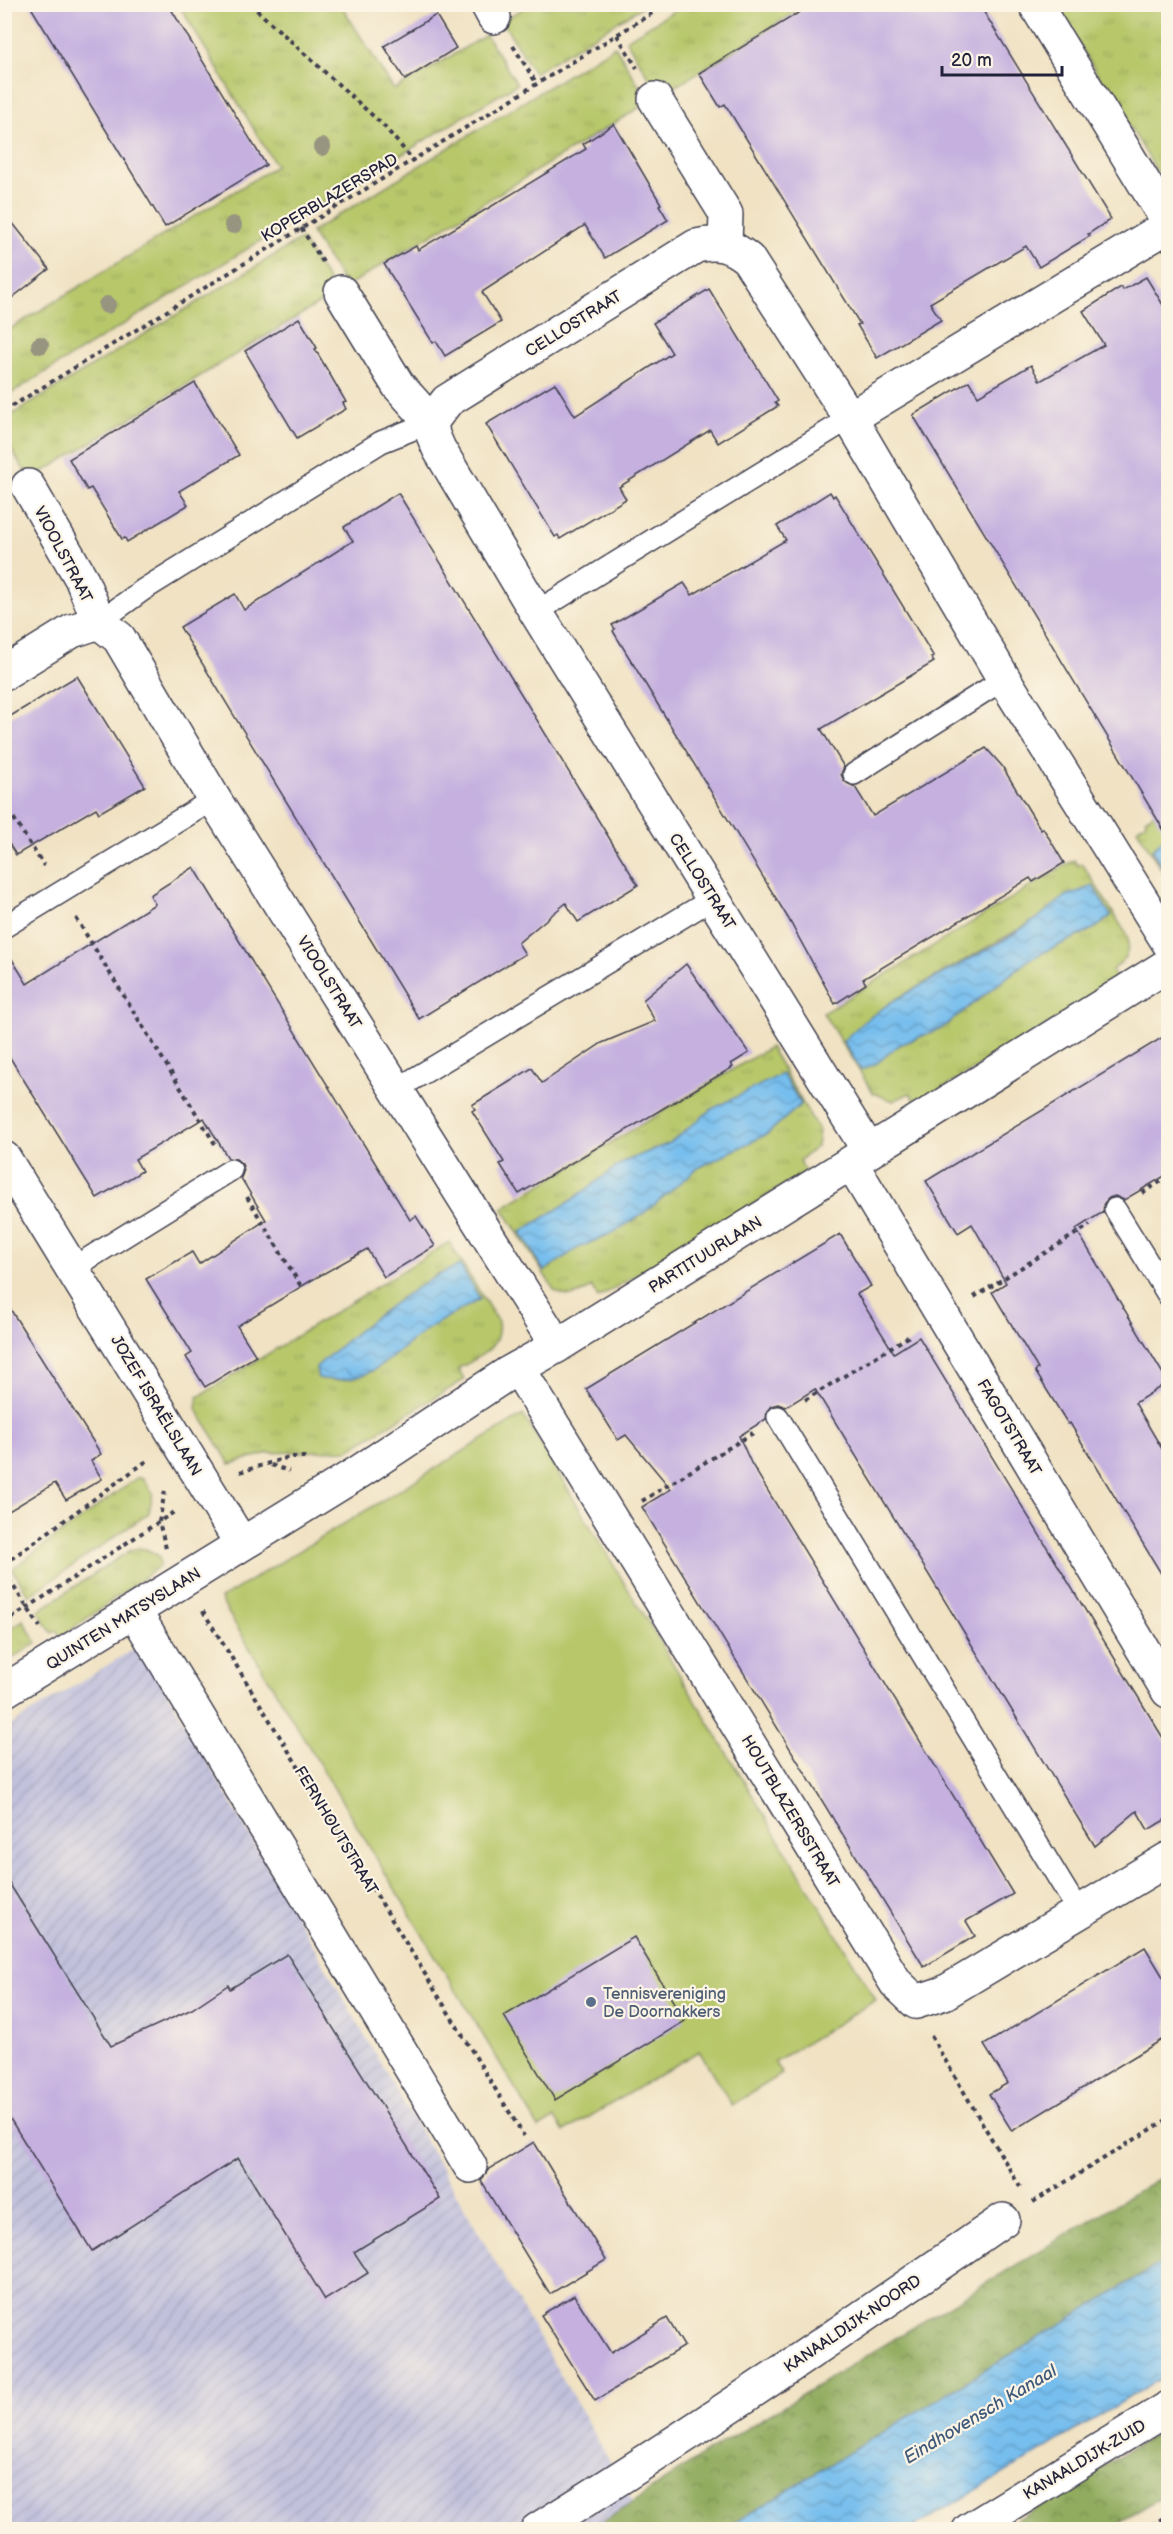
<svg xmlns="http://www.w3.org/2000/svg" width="1173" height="2534" font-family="'Balsamiq Sans',sans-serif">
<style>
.industrial{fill:url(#industrial-furrows)}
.grass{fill:url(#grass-tufts);stroke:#6c7452;stroke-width:1.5;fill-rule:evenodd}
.forest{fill:url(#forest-crowns);stroke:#5a674c;stroke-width:1.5}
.green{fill:#b7c76a;stroke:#6c7452;stroke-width:1.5}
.water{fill:url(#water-waves);stroke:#4c7094;stroke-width:1.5}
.building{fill:#c5b0df}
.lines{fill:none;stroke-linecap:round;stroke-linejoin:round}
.service-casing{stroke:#413f4f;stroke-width:24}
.minor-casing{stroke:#413f4f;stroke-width:36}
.tertiary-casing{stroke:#413f4f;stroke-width:36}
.path{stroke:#413f4f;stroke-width:4;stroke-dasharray:4.5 4.5;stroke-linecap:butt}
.service{stroke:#fff;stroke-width:21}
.minor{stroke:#fff;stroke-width:33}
.tertiary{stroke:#fff;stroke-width:33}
.tree{fill:#979480}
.service-dot{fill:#5c6f8a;stroke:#fcf5e5;stroke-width:2}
.labels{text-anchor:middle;stroke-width:4.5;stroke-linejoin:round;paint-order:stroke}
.street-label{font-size:16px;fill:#22223b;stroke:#fcf5e5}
.service-label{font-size:16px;fill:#4e5e75;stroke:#fcf5e5;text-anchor:start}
.water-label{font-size:18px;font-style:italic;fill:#3f597a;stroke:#fcf5e5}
</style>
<defs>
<pattern id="industrial-furrows" width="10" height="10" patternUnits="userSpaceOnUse" patternTransform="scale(1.5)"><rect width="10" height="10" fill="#c2c1dc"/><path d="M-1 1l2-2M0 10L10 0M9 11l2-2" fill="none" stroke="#a6a6be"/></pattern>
<pattern id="grass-tufts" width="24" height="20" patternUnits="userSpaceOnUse" patternTransform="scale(1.5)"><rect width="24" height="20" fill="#b7c76a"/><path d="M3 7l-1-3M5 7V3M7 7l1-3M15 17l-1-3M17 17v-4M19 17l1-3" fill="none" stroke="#9dab5d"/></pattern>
<pattern id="forest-crowns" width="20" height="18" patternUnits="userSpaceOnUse" patternTransform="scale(1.5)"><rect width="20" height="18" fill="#91ac5e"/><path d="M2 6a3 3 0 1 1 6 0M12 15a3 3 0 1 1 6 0" fill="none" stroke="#768c4f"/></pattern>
<pattern id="water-waves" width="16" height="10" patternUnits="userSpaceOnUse" patternTransform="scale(1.5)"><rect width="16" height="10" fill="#76beee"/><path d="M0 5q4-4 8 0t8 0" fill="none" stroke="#609ac2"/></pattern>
</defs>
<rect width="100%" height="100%" fill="#fcf5e5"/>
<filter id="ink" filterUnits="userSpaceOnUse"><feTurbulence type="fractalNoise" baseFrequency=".0167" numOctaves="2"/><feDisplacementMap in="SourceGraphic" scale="12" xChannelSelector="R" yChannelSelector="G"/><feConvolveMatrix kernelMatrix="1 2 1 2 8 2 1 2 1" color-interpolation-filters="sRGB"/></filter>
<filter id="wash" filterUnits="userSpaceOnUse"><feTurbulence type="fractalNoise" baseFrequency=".008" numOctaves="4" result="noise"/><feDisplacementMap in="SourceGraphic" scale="24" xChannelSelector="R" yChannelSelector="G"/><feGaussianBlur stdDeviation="1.35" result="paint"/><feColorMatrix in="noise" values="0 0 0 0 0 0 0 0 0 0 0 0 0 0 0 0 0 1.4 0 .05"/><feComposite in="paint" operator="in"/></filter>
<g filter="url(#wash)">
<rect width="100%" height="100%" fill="#f0e2c3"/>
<path class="industrial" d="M 140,1645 L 649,2529 L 5,2530 L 5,1729 Z"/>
<g class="grass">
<path d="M 179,5 L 341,5 L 394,90 L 486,35 L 517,84 L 5,397 L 5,332 L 276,166 Z"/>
<path d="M 529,5 L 645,5 L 534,73 L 502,21 Z"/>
<path d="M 683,5 L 807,5 L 660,96 L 626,40 Z"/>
<path d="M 1055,5 L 1168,5 L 1168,189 Z"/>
<path d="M 615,46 L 649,102 L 346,287 L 311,232 Z"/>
<path d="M 301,239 L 336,293 L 30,480 L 5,439 L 5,419 Z"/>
<path d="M 1168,804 L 1168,834 L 1152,850 L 1168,881 L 1137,829 L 1146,822 L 1145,819 Z"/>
<path d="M 1074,860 L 1078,866 L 1082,863 L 1127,935 C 1131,952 1125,960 1112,970 L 1118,982 L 917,1104 L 910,1093 L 893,1101 L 873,1093 L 823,1013 ZM 1111,915 L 1097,927 L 1030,959 L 942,1028 L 899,1045 L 877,1063 L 855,1033 L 862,1023 L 893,1001 L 1035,920 Z"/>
<path d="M 770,1047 L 819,1131 L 817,1146 L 799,1161 L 806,1172 L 598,1298 L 592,1287 C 578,1296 567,1300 554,1290 L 502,1208 ZM 782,1074 L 801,1104 L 767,1134 L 697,1168 L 642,1215 L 614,1232 L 578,1248 L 544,1271 L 521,1232 L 572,1200 L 623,1162 L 670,1143 Z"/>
<path d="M 449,1242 L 498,1322 C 502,1349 478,1357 458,1369 L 464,1380 L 348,1450 L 268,1453 L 230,1464 L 196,1408 L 198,1397 ZM 439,1273 L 480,1299 C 463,1309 444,1318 427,1329 C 390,1355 370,1389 318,1378 L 316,1367 L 331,1354 Z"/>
<path d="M 138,1477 L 143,1478 L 153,1493 L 149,1513 L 29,1596 L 12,1569 Z"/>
<path d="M 138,1548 L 146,1549 L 159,1556 L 160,1566 L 61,1637 L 57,1631 L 52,1633 L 38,1611 L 129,1551 Z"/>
<path d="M 23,1620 L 37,1643 L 5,1663 L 5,1632 Z"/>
</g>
<g class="forest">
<path d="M 1168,2173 L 1168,2259 L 724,2529 L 591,2530 L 706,2453 Z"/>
<path d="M 1168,2427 L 1168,2493 L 1108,2529 L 1000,2530 Z"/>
</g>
<path class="green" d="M 523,1415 L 876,2000 L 774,2062 L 782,2074 L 732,2105 L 699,2051 L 564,2132 L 555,2118 L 539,2128 L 220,1599 Z"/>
<g class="water">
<path d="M 1168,834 L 1168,876 L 1152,850 Z"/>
<path d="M 1093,886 L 1111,916 L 1097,927 L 1030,959 L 942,1028 L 899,1045 L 877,1063 L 861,1070 L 843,1041 L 862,1023 L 893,1001 L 1004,940 L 1035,920 L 1066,896 Z"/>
<path d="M 782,1074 L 801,1104 L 767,1134 L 698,1168 L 642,1215 L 614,1232 L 578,1248 L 544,1271 L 521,1232 L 572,1200 L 623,1162 L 670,1143 L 712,1109 Z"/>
<path d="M 460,1265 L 480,1299 C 463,1309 444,1318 428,1329 C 389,1355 371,1388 318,1378 L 316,1367 C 354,1333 412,1284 460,1265 Z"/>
<path d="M 1168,2259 L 1168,2374 L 912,2529 L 724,2529 Z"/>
</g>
<g id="blocks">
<g class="building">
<path d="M 29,4 L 168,4 L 266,165 L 165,227 Z"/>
<path d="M 813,4 L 979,4 L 1111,219 L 1088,234 L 1090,236 L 1039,267 L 1026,246 L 930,303 L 941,320 L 877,358 L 857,325 L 860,324 L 725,104 L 720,107 L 699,73 Z"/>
<path d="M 436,15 L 456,48 L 405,80 L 384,46 Z"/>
<path d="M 614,124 L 661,204 L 659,205 L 668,220 L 605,258 L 585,225 L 482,292 L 501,322 L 445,356 L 436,341 L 433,343 L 384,264 L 416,246 L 418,250 L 492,206 L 586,149 L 583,144 Z"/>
<path d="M 4,212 L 49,269 L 4,304 Z"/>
<path d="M 1146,277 L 1168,313 L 1168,837 L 913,415 L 969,381 L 978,396 L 1031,365 L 1040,381 L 1104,345 L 1083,311 L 1121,287 L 1123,290 Z"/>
<path d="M 709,289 L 778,401 L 775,403 L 778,406 L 718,443 L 710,430 L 619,487 L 626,499 L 560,539 L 558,535 L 555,537 L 486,424 L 555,383 L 575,416 L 672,353 L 653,323 Z"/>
<path d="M 299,318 L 317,348 L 315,349 L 346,402 L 343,403 L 346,409 L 297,438 L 245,351 Z"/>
<path d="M 195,383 L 239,455 L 179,491 L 188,505 L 127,542 L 125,538 L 122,539 L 91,488 L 87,490 L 69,459 Z"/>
<path d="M 830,492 L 833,497 L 835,495 L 934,657 L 931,658 L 934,662 L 821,729 L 844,767 L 841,774 L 844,781 L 855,787 L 873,816 L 986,748 L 1002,766 L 1041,830 L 1043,828 L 1064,863 L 1033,882 L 1030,878 L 863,979 L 866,984 L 835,1004 L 788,918 L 613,631 L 615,629 L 612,625 L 684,583 L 692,595 L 786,540 L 777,526 Z"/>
<path d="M 398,493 L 638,885 L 578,922 L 566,903 L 518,943 L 525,954 L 419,1019 L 180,627 L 235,594 L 244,610 L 353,541 L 344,527 Z"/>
<path d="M 77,676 L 145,786 L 99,813 L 96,808 L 16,855 L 4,836 L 4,720 Z"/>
<path d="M 194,867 L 410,1220 L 416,1216 L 435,1246 L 384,1277 L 367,1249 L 312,1280 L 237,1326 L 256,1356 L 205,1387 L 186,1357 L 192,1353 L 146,1279 L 192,1252 L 199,1264 L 266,1220 L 241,1178 L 244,1170 L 242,1164 L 236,1159 L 228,1158 L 204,1118 L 135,1159 L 142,1171 L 97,1198 L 4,1048 L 4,946 L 27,984 L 155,904 L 150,895 Z"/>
<path d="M 686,964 L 749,1053 L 731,1064 L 733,1067 L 519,1194 L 500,1164 L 504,1162 L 472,1111 L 475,1109 L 472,1105 L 532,1068 L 542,1083 L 602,1043 L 655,1021 L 643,1000 Z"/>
<path d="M 1168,1034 L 1168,1174 L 1124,1200 L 1115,1196 L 1109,1198 L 1104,1203 L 1103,1212 L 1076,1229 L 1168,1382 L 1135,1403 L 1168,1459 L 1168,1585 L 1070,1423 L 1068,1424 L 1035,1371 L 1038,1369 L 992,1292 L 1006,1283 L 972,1224 L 958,1233 L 926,1181 Z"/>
<path d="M 840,1234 L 871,1286 L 857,1294 L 894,1353 L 919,1337 L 1168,1746 L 1168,1818 L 1148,1830 L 1137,1811 L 1095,1846 L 815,1389 L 786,1407 L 778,1404 L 771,1406 L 767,1411 L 766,1419 L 739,1436 L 751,1463 L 1013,1894 L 966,1921 L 975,1936 L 924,1967 L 642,1507 L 671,1489 L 626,1435 L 618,1440 L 586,1389 Z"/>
<path d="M 4,1299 L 101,1454 L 91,1461 L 102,1479 L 66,1500 L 55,1483 L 4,1514 Z"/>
<path d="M 4,1875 L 111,2046 L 192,2009 L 228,1985 L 230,1989 L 287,1954 L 440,2199 L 354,2252 L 368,2273 L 325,2300 L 238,2158 L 92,2251 L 4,2109 Z"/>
<path d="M 634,1937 L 685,2021 L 555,2100 L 504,2016 Z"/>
<path d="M 1145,1947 L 1168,1985 L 1168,2036 L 1012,2131 L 989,2094 L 1008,2083 L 984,2045 Z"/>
<path d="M 534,2142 L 606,2260 L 550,2294 L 481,2181 L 488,2170 Z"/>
<path d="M 574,2295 L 611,2353 L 667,2318 L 684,2346 L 595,2401 L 541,2315 Z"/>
</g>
</g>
</g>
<g filter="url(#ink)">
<use href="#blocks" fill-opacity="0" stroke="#413f4f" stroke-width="1.5"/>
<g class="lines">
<defs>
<g id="service">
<path d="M 536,612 L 850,418"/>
<path d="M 99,622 L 143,590 L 381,442 L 431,422"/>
<path d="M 854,774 L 1004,679"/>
<path d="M 4,927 L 214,799"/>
<path d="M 397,1089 L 714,898"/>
<path d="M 1115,1209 L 1168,1295"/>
<path d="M 73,1268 L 231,1170"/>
<path d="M 778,1417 L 1079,1912"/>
</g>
<g id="minor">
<path d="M 487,4 L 494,17"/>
<path d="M 1035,4 L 1168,222"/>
<path d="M 655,99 L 726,214 L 725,244"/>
<path d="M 341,292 L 398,385 L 431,422"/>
<path d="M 850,418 L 1168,226"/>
<path d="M 28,486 L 81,578 L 99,622"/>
<path d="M 4,673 L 72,631 L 99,622 L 119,638 L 214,799 L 557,1346"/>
<path d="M 869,1151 L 536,612 L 439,449 L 433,435 L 431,422 L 447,401 L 696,246 C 718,241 731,245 748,259 L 850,418 L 1004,679 L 1168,942"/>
<path d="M 4,1158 L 241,1543"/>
<path d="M 851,1163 L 1168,1691"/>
<path d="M 518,1368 L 896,1983 L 916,2002 L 944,1993 L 1168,1859"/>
<path d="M 135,1612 L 470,2166"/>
<path d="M 537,2530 C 696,2432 850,2326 1003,2220"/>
<path d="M 969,2530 L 1168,2408"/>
</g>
<path id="tertiary" d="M 4,1691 L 359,1472 L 507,1374 L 557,1346 L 1168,965"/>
</defs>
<use href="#service" class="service-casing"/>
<use href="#minor" class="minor-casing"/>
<use href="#tertiary" class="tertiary-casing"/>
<g class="path">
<path d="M 250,4 L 383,125 L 413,160"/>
<path d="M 617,35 L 637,68"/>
<path d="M 513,46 L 537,84"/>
<path d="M 301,228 L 323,262"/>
<path d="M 4,411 L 667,4"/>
<path d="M 4,803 L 44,866"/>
<path d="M 76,918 L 215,1144"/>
<path d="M 1142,1193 L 1168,1177"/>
<path d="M 247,1197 L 302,1288"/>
<path d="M 974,1297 L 1090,1225"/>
<path d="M 805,1400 L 911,1335"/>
<path d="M 271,1465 L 289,1471"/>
<path d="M 240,1472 L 289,1457 L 308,1457"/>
<path d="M 165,1491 L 159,1522 L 166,1548"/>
<path d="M 642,1501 L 753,1433"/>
<path d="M 4,1564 L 148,1460"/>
<path d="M 4,1572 L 40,1627"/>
<path d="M 203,1611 L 524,2136"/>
<path d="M 4,1623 L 177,1510"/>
<path d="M 931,2036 L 1020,2187"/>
<path d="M 1033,2202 L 1168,2119"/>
<path d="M 1144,2530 L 1168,2515"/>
</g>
<use href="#service" class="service"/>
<use href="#minor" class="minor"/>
<use href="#tertiary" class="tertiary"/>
</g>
<g class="tree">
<circle cx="322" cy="147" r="9"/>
<circle cx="233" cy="225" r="9"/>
<circle cx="107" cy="305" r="9"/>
<circle cx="40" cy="345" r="9"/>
</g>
</g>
<circle class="service-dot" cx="591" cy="2002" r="6"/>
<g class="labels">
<g class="street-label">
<text transform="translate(329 197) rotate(-31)" y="6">KOPERBLAZERSPAD</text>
<text transform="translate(573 323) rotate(-32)" y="6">CELLOSTRAAT</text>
<text transform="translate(64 554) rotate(62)" y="6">VIOOLSTRAAT</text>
<text transform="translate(703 881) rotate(58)" y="6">CELLOSTRAAT</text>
<text transform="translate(330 982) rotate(58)" y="6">VIOOLSTRAAT</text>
<text transform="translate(705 1254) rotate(-32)" y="6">PARTITUURLAAN</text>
<text transform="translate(157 1405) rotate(59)" y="6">JOZEF ISRAËLSLAAN</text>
<text transform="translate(1010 1427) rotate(59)" y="6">FAGOTSTRAAT</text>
<text transform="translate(123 1618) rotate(-32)" y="6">QUINTEN MATSYSLAAN</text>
<text transform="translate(791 1811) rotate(59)" y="6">HOUTBLAZERSSTRAAT</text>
<text transform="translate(337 1830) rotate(59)" y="6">FERNHOUTSTRAAT</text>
<text transform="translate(852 2323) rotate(-34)" y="6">KANAALDIJK-NOORD</text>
<text transform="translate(1084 2459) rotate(-31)" y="6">KANAALDIJK-ZUID</text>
</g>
<g class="service-label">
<text x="603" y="1999">Tennisvereniging<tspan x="603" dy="18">De Doornakkers</tspan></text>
</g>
<g class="water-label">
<text transform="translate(980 2414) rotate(-31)" y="6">Eindhovensch Kanaal</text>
</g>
</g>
<rect width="1173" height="2534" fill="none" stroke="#fcf5e5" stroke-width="24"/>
<path d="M942 66v9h120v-9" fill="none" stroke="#22223b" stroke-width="3"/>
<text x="951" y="66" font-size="18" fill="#22223b" stroke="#fcf5e5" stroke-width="4.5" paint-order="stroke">20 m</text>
</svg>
